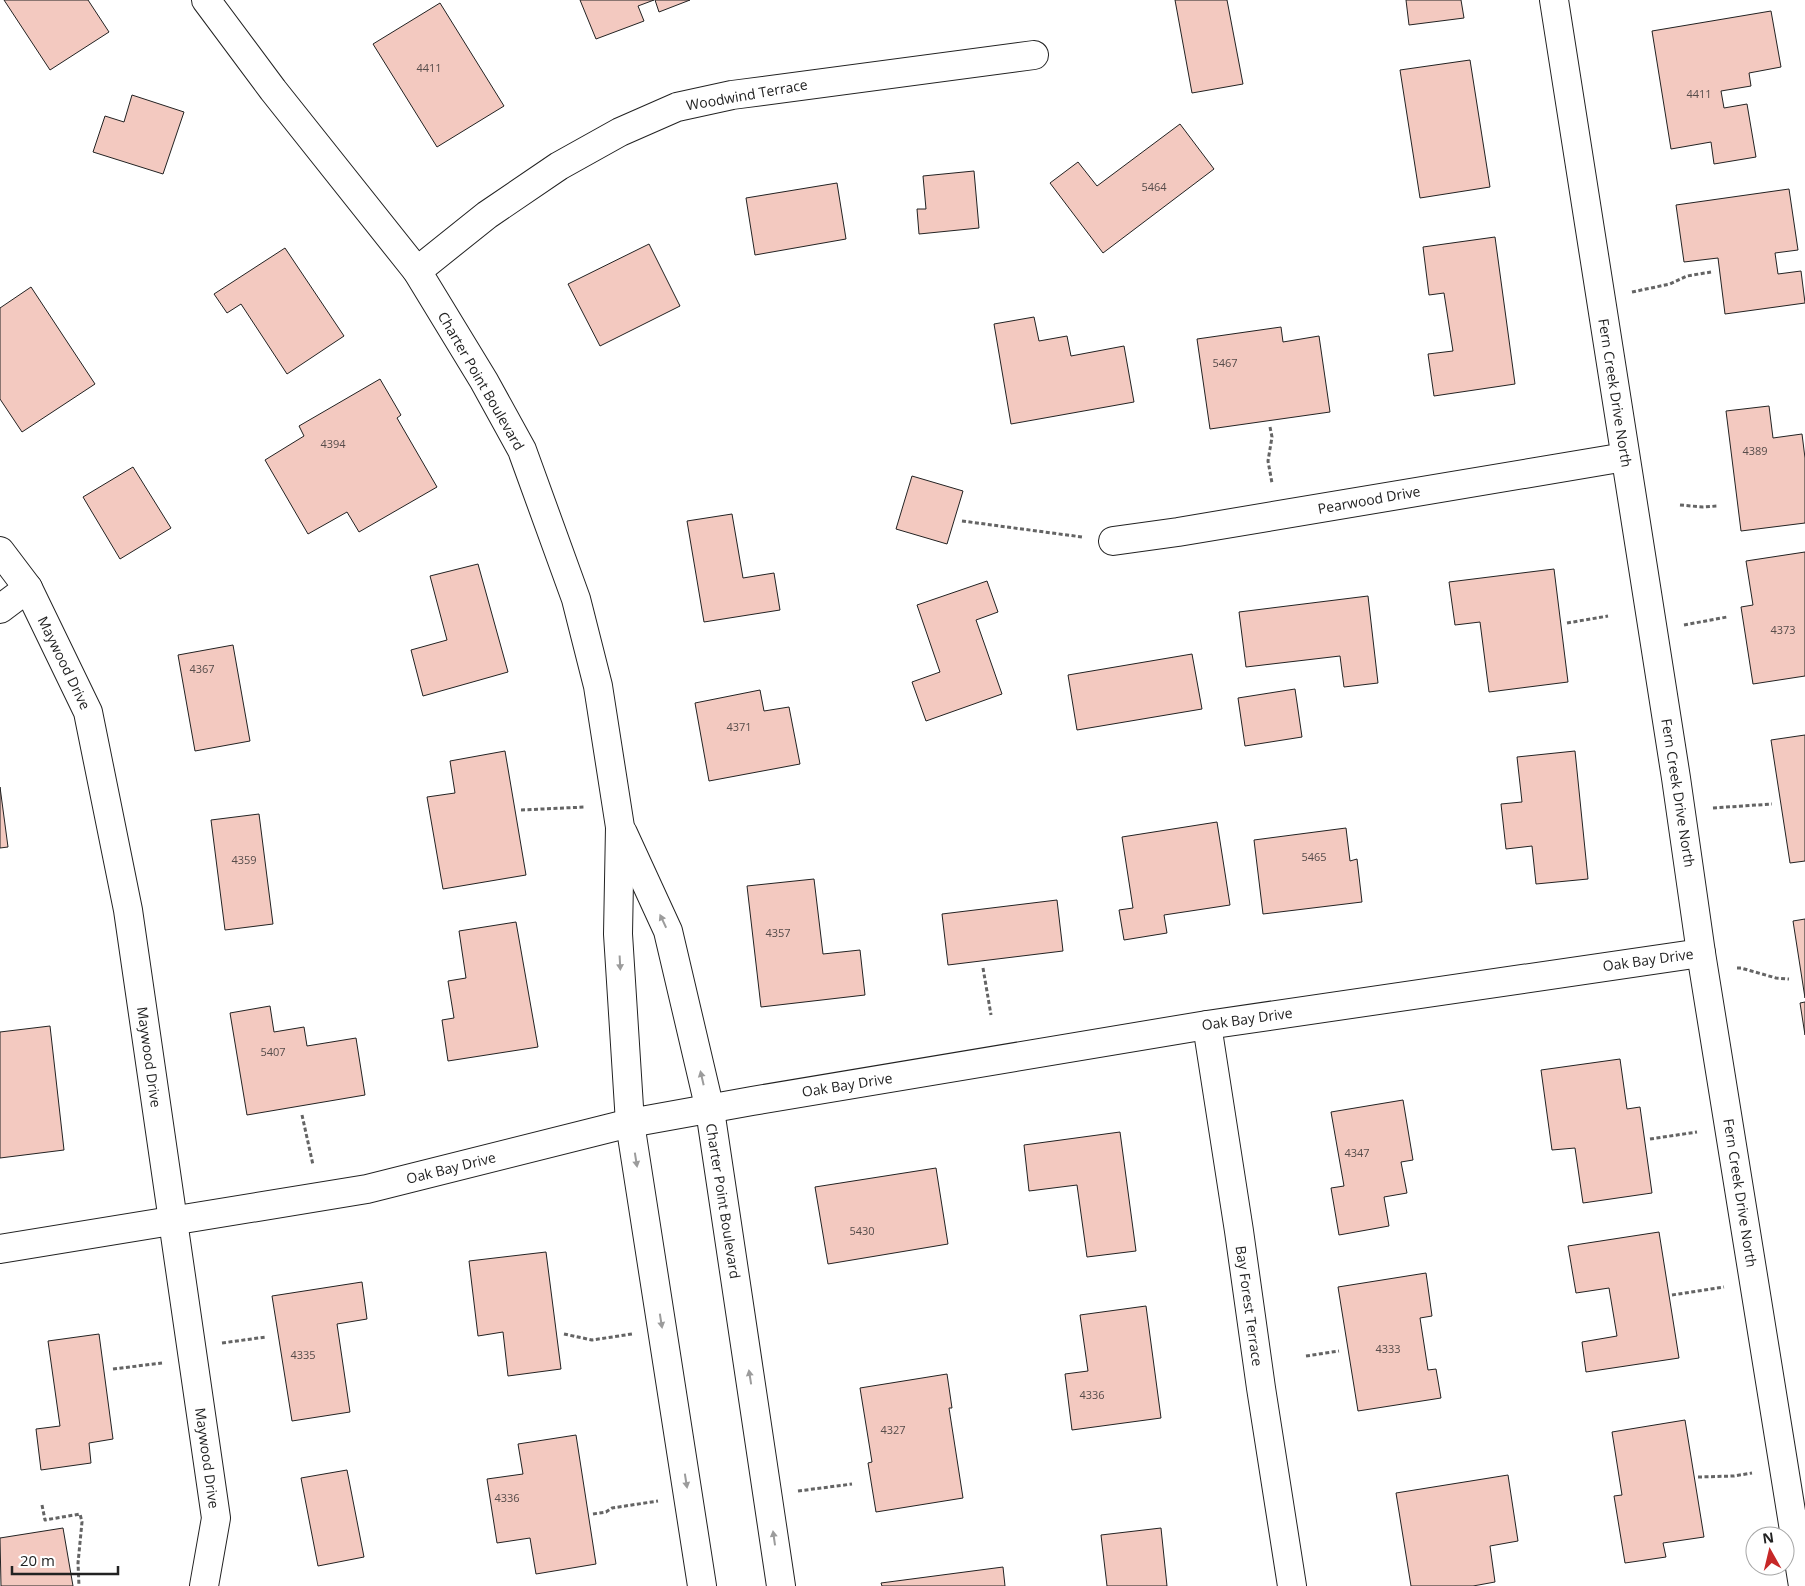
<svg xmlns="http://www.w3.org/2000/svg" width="1805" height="1586" font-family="'Open Sans',sans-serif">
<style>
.building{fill:#f3c9c0;stroke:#222}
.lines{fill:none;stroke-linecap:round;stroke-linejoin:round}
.minor-casing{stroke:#222;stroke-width:30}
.path{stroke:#646464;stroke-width:3;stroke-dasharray:4 2.5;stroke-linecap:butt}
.minor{stroke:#fff;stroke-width:28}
.oneway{fill:#9c9c9c}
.labels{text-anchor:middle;stroke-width:4;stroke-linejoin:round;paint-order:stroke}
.number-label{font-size:11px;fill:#564c4a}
.street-label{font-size:14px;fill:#222;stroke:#fff}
</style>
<rect width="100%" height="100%" fill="#fff"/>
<g class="building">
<path d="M 4,0 L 88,0 L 109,32 L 50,70 Z"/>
<path d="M 580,0 L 654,0 L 638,6 L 644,21 L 596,39 Z"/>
<path d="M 655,0 L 690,0 L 659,12 Z"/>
<path d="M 1175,0 L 1227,0 L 1243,84 L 1192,93 Z"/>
<path d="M 1406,0 L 1461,0 L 1464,18 L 1409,25 Z"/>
<path d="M 440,3 L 504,106 L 437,147 L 373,44 Z"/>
<path d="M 1771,11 L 1781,67 L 1749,73 L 1751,86 L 1721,91 L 1724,108 L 1747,104 L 1756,157 L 1714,164 L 1711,142 L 1671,149 L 1652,31 Z"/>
<path d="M 1470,60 L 1490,187 L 1420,198 L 1400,70 Z"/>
<path d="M 132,95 L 184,112 L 163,174 L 93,152 L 105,116 L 124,122 Z"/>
<path d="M 1180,124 L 1214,169 L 1103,253 L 1050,183 L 1078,162 L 1097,186 Z"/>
<path d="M 974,171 L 979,228 L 919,234 L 917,209 L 926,209 L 923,176 Z"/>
<path d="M 837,183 L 846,239 L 755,255 L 746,198 Z"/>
<path d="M 1789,189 L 1798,250 L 1775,253 L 1778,274 L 1801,271 L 1805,303 L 1725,314 L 1718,258 L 1684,262 L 1676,205 Z"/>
<path d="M 1495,237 L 1515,384 L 1434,396 L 1428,354 L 1453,351 L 1444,293 L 1429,295 L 1423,247 Z"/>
<path d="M 649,244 L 680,306 L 600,346 L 568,284 Z"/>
<path d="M 285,248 L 344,336 L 287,374 L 241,304 L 227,313 L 214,294 Z"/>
<path d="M 31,287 L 95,384 L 22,432 L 0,399 L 0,308 Z"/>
<path d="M 1034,317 L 1039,341 L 1067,336 L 1071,356 L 1124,346 L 1134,402 L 1011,424 L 994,324 Z"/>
<path d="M 1281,327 L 1283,342 L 1319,336 L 1330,412 L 1210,429 L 1197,339 Z"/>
<path d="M 380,379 L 401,415 L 397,418 L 437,487 L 359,532 L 347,512 L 308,534 L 265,460 L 304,436 L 299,426 Z"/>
<path d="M 1769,406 L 1773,438 L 1802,434 L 1805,458 L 1805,523 L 1741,531 L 1726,411 Z"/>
<path d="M 133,467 L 171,528 L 120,559 L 83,497 Z"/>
<path d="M 912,476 L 963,491 L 947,544 L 896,529 Z"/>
<path d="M 732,514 L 743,578 L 774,573 L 780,610 L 704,622 L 687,521 Z"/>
<path d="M 1805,552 L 1805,676 L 1753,684 L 1741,607 L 1753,605 L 1746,561 Z"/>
<path d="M 478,564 L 508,672 L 423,696 L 411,650 L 447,640 L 430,576 Z"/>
<path d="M 1554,569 L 1568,682 L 1489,692 L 1480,622 L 1455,625 L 1449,582 Z"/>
<path d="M 987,581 L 998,612 L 976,620 L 1002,694 L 926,721 L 912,682 L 940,672 L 917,605 Z"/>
<path d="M 1368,596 L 1378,683 L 1344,687 L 1340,656 L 1246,667 L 1239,612 Z"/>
<path d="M 233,645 L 250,741 L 195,751 L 178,655 Z"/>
<path d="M 1192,654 L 1202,709 L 1077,730 L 1068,675 Z"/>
<path d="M 1295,689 L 1302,737 L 1245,746 L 1238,698 Z"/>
<path d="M 760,690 L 764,711 L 789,707 L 800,764 L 709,781 L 695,703 Z"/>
<path d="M 1805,735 L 1805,861 L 1790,863 L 1771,740 Z"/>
<path d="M 505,751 L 526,875 L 443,889 L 427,797 L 455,793 L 450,761 Z"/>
<path d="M 1575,751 L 1588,879 L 1536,884 L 1532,846 L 1506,849 L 1501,804 L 1522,802 L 1517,757 Z"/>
<path d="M 0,787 L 8,847 L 0,848 Z"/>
<path d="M 259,814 L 273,924 L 225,930 L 211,820 Z"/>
<path d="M 1217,822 L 1230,905 L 1164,915 L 1167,933 L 1124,940 L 1119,910 L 1133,908 L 1122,837 Z"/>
<path d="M 1346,828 L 1350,861 L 1357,859 L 1362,902 L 1263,914 L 1254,840 Z"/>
<path d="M 814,879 L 823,954 L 860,950 L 865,995 L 761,1007 L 747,886 Z"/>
<path d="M 1057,900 L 1063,951 L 948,965 L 942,914 Z"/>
<path d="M 1805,919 L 1805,998 L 1793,921 Z"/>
<path d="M 516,922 L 538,1047 L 448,1061 L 442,1020 L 454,1018 L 448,981 L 466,978 L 459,931 Z"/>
<path d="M 1805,1002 L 1805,1035 L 1800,1003 Z"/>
<path d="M 270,1006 L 274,1032 L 304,1027 L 307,1046 L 356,1038 L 365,1095 L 247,1115 L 230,1013 Z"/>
<path d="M 50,1026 L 64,1150 L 0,1158 L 0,1032 Z"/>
<path d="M 1620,1059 L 1627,1109 L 1640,1107 L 1652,1193 L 1583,1203 L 1575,1148 L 1552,1150 L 1541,1070 Z"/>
<path d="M 1403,1100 L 1413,1160 L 1401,1162 L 1407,1193 L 1384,1197 L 1389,1226 L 1339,1235 L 1331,1188 L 1344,1186 L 1331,1112 Z"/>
<path d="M 1120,1132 L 1136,1251 L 1087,1257 L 1077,1185 L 1029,1191 L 1024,1145 Z"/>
<path d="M 936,1168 L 948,1244 L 828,1264 L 815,1187 Z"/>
<path d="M 1659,1232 L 1679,1358 L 1586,1372 L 1582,1342 L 1617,1336 L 1609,1288 L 1576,1293 L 1568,1246 Z"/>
<path d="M 546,1252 L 561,1369 L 508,1376 L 503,1332 L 478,1336 L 469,1261 Z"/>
<path d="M 1426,1273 L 1432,1316 L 1420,1318 L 1428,1370 L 1436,1369 L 1441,1398 L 1358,1411 L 1338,1287 Z"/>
<path d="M 362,1282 L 367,1319 L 337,1324 L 350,1412 L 292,1421 L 272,1296 Z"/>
<path d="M 1146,1306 L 1161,1418 L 1072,1430 L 1065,1374 L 1088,1371 L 1080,1315 Z"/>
<path d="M 99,1334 L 113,1439 L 89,1443 L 91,1463 L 41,1470 L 36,1429 L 60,1426 L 48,1341 Z"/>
<path d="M 947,1374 L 952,1408 L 949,1408 L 963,1498 L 876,1512 L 868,1463 L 872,1462 L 860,1388 Z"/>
<path d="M 1685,1420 L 1704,1537 L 1663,1543 L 1666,1557 L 1625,1563 L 1614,1496 L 1622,1495 L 1612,1432 Z"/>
<path d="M 576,1435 L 596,1564 L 536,1574 L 530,1538 L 497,1543 L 487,1479 L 523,1474 L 518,1444 Z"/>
<path d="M 347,1470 L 364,1557 L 318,1566 L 301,1478 Z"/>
<path d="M 1508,1475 L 1518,1541 L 1490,1546 L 1495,1582 L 1473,1586 L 1411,1586 L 1396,1493 Z"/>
<path d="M 63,1528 L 73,1586 L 1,1586 L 0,1538 Z"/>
<path d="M 1161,1528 L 1167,1586 L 1107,1586 L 1101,1535 Z"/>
<path d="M 1003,1567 L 1005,1586 L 882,1586 L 881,1583 Z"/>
</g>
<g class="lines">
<defs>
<g id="minor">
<path d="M 206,0 L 273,90 L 417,271 L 484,381 L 522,450 L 576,599 L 598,686 L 620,827 L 618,934 L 630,1123 L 702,1586"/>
<path d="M 1554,0 L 1676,778 L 1701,953 L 1803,1586"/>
<path d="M 417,271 L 487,215 L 559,166 L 620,132 L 677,107 L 732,95 L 1034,55"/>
<path d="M 1113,541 L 1178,532 L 1625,457"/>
<path d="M 0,551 L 28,588 L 88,712 L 128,910 L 216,1518 L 204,1586"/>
<path d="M 0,609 L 28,588"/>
<path d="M 623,833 L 668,931 L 710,1110 L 781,1586"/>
<path d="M 1207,1025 L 1239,1231 L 1261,1388 L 1292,1586"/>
<path d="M 0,1249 L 367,1189 L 630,1123 L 752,1101 L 1207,1025 L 1701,953"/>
</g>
</defs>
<use href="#minor" class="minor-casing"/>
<g class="path">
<path d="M 1632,292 L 1670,284 L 1687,276 L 1711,272"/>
<path d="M 1270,427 L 1272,437 L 1268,461 L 1272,483"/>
<path d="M 1680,505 L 1703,507 L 1718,506"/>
<path d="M 962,521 L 1082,537"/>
<path d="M 1567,623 L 1608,616"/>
<path d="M 1684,625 L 1727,617"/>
<path d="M 1713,808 L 1772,804"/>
<path d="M 521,810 L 585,807"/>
<path d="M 983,968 L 991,1015"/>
<path d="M 1737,968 L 1741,968 L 1776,978 L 1789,979"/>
<path d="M 302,1115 L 313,1165"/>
<path d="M 1650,1139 L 1697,1132"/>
<path d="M 1672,1295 L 1724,1287"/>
<path d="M 564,1334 L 592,1340 L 632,1334"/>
<path d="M 222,1343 L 266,1337"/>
<path d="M 1306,1356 L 1339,1351"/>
<path d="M 113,1369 L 162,1363"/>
<path d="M 1698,1477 L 1734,1476 L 1752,1473"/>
<path d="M 798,1491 L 852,1484"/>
<path d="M 42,1505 L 45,1520 L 80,1514 L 82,1522 L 78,1563 L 79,1586"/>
<path d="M 593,1514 L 606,1512 L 612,1508 L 658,1501"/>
</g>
<use href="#minor" class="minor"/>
</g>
<defs><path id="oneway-solid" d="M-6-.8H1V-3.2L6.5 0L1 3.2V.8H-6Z" transform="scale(1.25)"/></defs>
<g class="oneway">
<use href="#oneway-solid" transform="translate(663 921) rotate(-115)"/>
<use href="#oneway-solid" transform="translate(620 963) rotate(87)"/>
<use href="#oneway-solid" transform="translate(702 1078) rotate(-103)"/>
<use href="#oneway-solid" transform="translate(636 1160) rotate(81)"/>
<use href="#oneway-solid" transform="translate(661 1321) rotate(81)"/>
<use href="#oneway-solid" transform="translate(750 1377) rotate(-99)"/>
<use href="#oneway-solid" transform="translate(686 1481) rotate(81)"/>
<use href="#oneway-solid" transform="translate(774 1538) rotate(-98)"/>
</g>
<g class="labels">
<g class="number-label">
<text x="429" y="72">4411</text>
<text x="1699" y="98">4411</text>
<text x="1154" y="191">5464</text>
<text x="1225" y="367">5467</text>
<text x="333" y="448">4394</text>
<text x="1755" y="455">4389</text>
<text x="1783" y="634">4373</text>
<text x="202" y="673">4367</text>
<text x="739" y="731">4371</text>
<text x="1314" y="861">5465</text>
<text x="244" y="864">4359</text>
<text x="778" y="937">4357</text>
<text x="273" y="1056">5407</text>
<text x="1357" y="1157">4347</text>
<text x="862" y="1235">5430</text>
<text x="1388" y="1353">4333</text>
<text x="303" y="1359">4335</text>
<text x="1092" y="1399">4336</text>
<text x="893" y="1434">4327</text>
<text x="507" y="1502">4336</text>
</g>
<g class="street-label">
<text transform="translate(747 95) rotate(-10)" y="5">Woodwind Terrace</text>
<text transform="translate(481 381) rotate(60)" y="5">Charter Point Boulevard</text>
<text transform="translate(1615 393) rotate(81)" y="5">Fern Creek Drive North</text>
<text transform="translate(1369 500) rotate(-10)" y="5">Pearwood Drive</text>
<text transform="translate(64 663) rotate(64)" y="5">Maywood Drive</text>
<text transform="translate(1678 793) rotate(81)" y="5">Fern Creek Drive North</text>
<text transform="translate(1648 960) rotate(-8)" y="5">Oak Bay Drive</text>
<text transform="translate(1247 1019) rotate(-8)" y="5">Oak Bay Drive</text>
<text transform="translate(149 1057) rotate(82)" y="5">Maywood Drive</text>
<text transform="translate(847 1085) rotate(-9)" y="5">Oak Bay Drive</text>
<text transform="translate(451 1168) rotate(-14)" y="5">Oak Bay Drive</text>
<text transform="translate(1740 1193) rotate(81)" y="5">Fern Creek Drive North</text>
<text transform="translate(723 1201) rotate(81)" y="5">Charter Point Boulevard</text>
<text transform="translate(1249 1306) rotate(82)" y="5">Bay Forest Terrace</text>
<text transform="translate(207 1458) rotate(82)" y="5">Maywood Drive</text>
</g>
</g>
<g transform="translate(1770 1551) rotate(352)"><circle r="24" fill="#ffffff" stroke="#a7a7a7"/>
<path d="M0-4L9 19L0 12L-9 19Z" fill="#c62828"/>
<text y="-8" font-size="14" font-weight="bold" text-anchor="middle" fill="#222222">N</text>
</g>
<path d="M12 1566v8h106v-8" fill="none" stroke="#222222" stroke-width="2.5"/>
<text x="20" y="1566" font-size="15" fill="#222222" stroke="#ffffff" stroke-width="4" paint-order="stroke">20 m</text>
</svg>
